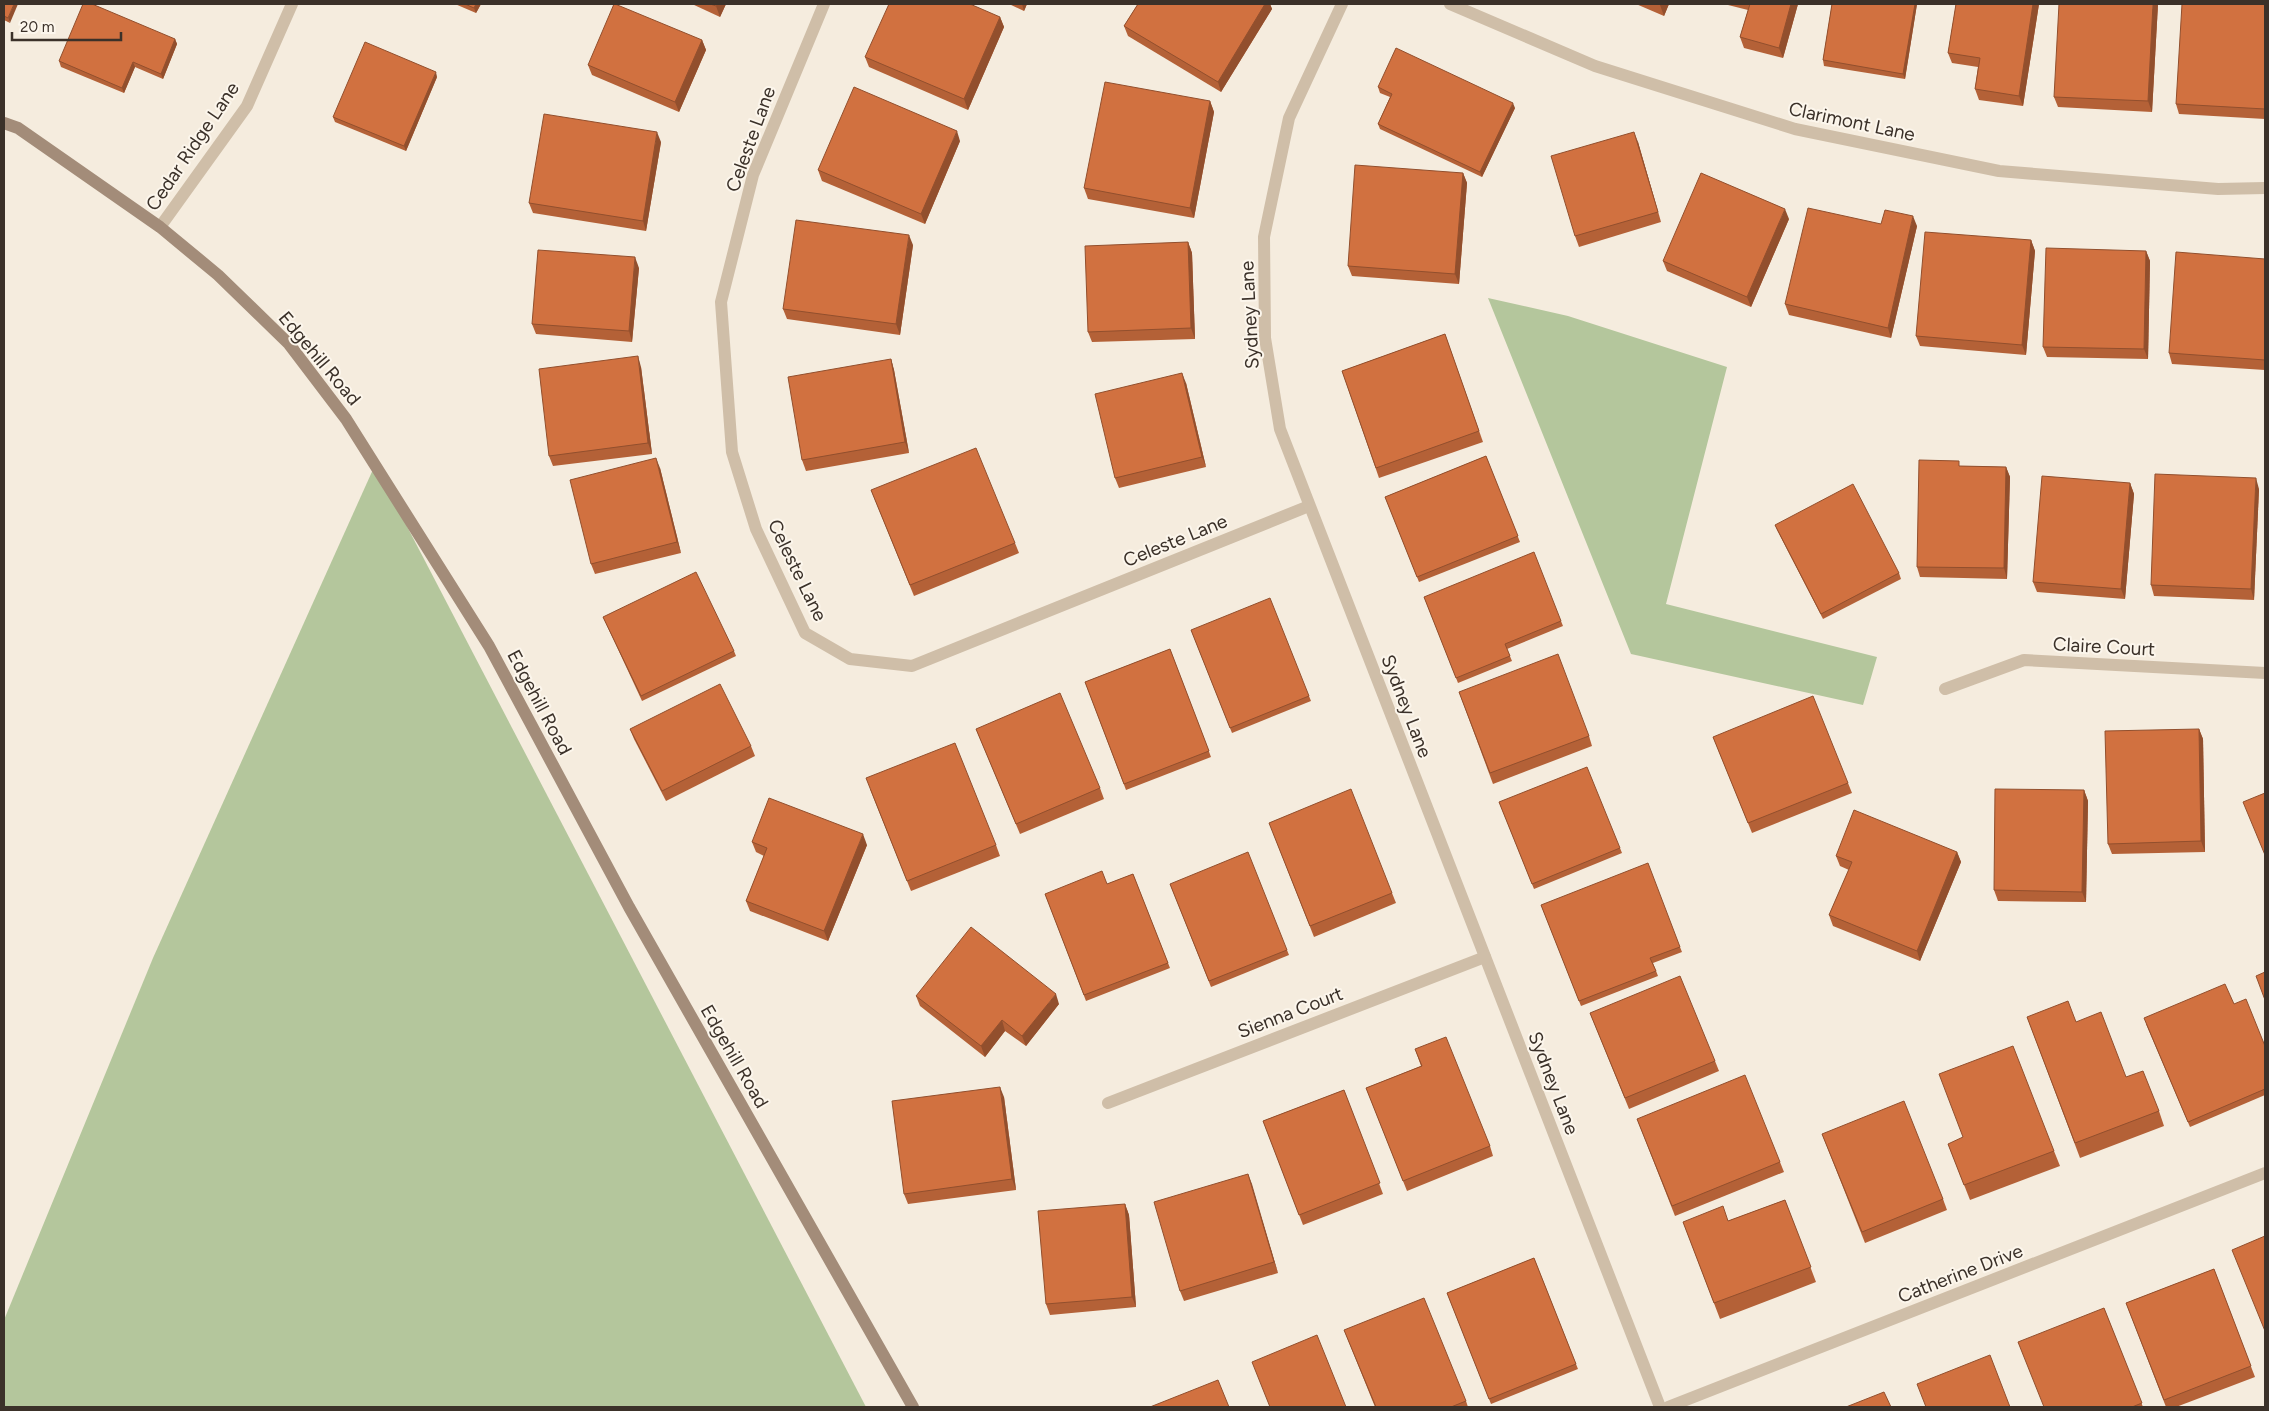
<svg xmlns="http://www.w3.org/2000/svg" width="2269" height="1411" font-family="Figtree,sans-serif">
<style>
.green{fill:#b4c69c}
.lines{fill:none;stroke-linecap:round;stroke-linejoin:round}
.street{stroke:#cfbea8;stroke-width:12}
.secondary{stroke:#a38c79;stroke-width:12}
.wall{fill:#b46137}
.shaded-wall{fill:#924f2d}
.building{fill:#d17140;stroke:#924f2d}
.labels{text-anchor:middle;stroke-width:4;stroke-linejoin:round;paint-order:stroke}
.street-label{font-size:19px;fill:#3b3129;stroke:#fcf6ec}
</style>
<rect width="100%" height="100%" fill="#f5ecde"/>
<g class="green">
<path d="M 1488,298 L 1568,316 L 1727,367 L 1666,604 L 1877,657 L 1863,705 L 1631,654 Z"/>
<path d="M 375,465 L 866,1407 L 4,1407 L 4,1320 L 153,958 Z"/>
</g>
<g class="lines">
<g class="street">
<path d="M 824,4 L 753,175 L 721,302 L 732,452 L 756,529 L 805,633 L 850,659 L 912,666 L 1309,506"/>
<path d="M 1342,4 L 1289,118 L 1264,237 L 1265,338 L 1280,429 L 1660,1407"/>
<path d="M 1450,4 L 1595,66 L 1795,129 L 1999,171 L 2218,189 L 2265,188"/>
<path d="M 160,227 L 247,106 L 292,4"/>
<path d="M 1945,689 L 2024,660 L 2265,673"/>
<path d="M 1108,1103 L 1485,957"/>
<path d="M 1668,1407 L 2265,1173"/>
</g>
<path class="secondary" d="M 4,123 L 18,128 L 160,227 L 218,275 L 289,344 L 346,419 L 489,646 L 629,907 L 913,1407"/>
</g>
<g class="wall">
<path d="M 4,4 L 10,23 L 4,20 Z"/>
<path d="M 455,4 L 481,4 L 476,13 Z"/>
<path d="M 692,4 L 726,4 L 720,17 Z"/>
<path d="M 1009,4 L 1027,4 L 1024,11 Z"/>
<path d="M 1138,4 L 1270,4 L 1272,9 L 1221,92 L 1128,36 L 1124,26 Z"/>
<path d="M 1636,4 L 1669,4 L 1664,16 Z"/>
<path d="M 1724,4 L 1798,4 L 1783,58 L 1744,48 L 1740,37 L 1748,10 Z"/>
<path d="M 1832,4 L 1917,4 L 1905,79 L 1824,66 L 1823,60 Z"/>
<path d="M 1956,4 L 2039,4 L 2023,106 L 1979,100 L 1975,89 L 1978,67 L 1952,63 L 1948,53 Z"/>
<path d="M 2158,4 L 2152,112 L 2058,107 L 2054,97 Z"/>
<path d="M 2265,4 L 2265,119 L 2179,114 L 2176,104 Z"/>
<path d="M 1000,17 L 1004,27 L 968,110 L 869,67 L 865,57 Z"/>
<path d="M 175,39 L 177,44 L 163,79 L 135,67 L 124,93 L 61,67 L 59,61 Z"/>
<path d="M 702,40 L 706,50 L 679,112 L 592,75 L 588,65 Z"/>
<path d="M 437,77 L 406,151 L 335,122 L 333,117 Z"/>
<path d="M 1378,87 L 1515,108 L 1482,177 L 1380,129 L 1378,124 L 1390,97 L 1380,93 Z"/>
<path d="M 1210,101 L 1214,112 L 1194,218 L 1088,199 L 1084,188 Z"/>
<path d="M 960,141 L 925,224 L 822,181 L 818,170 Z"/>
<path d="M 661,142 L 646,231 L 533,213 L 529,203 Z"/>
<path d="M 1638,142 L 1661,222 L 1579,247 L 1575,236 Z"/>
<path d="M 1463,173 L 1467,183 L 1459,284 L 1352,276 L 1348,266 Z"/>
<path d="M 1789,219 L 1751,307 L 1667,271 L 1663,261 Z"/>
<path d="M 1881,224 L 1917,226 L 1891,338 L 1789,315 L 1785,304 Z"/>
<path d="M 2031,240 L 2035,251 L 2026,355 L 1920,346 L 1916,336 Z"/>
<path d="M 1188,242 L 1192,253 L 1195,339 L 1092,342 L 1088,332 Z"/>
<path d="M 913,245 L 900,335 L 787,319 L 783,309 Z"/>
<path d="M 2146,251 L 2150,261 L 2148,359 L 2047,357 L 2043,347 Z"/>
<path d="M 2265,259 L 2265,370 L 2172,364 L 2169,353 Z"/>
<path d="M 639,268 L 632,342 L 536,334 L 532,324 Z"/>
<path d="M 1445,334 L 1483,442 L 1379,478 L 1342,371 Z"/>
<path d="M 891,359 L 894,370 L 909,453 L 806,471 L 802,460 Z"/>
<path d="M 641,367 L 652,454 L 553,466 L 549,456 Z"/>
<path d="M 1186,383 L 1206,467 L 1119,488 L 1115,478 Z"/>
<path d="M 1486,456 L 1520,542 L 1419,582 L 1385,497 Z"/>
<path d="M 1961,466 L 2006,467 L 2010,477 L 2007,579 L 1920,577 L 1917,567 Z"/>
<path d="M 660,468 L 681,553 L 595,574 L 591,564 Z"/>
<path d="M 2130,483 L 2134,494 L 2125,599 L 2037,592 L 2033,582 Z"/>
<path d="M 2259,489 L 2254,600 L 2154,596 L 2151,585 Z"/>
<path d="M 871,490 L 1015,543 L 1019,553 L 914,596 Z"/>
<path d="M 1775,525 L 1899,573 L 1901,579 L 1823,619 L 1777,530 Z"/>
<path d="M 1424,597 L 1561,621 L 1563,626 L 1507,649 L 1512,661 L 1458,683 Z"/>
<path d="M 603,617 L 734,651 L 736,656 L 642,701 Z"/>
<path d="M 1191,630 L 1309,696 L 1311,701 L 1232,733 Z"/>
<path d="M 1170,649 L 1211,757 L 1126,790 L 1085,682 Z"/>
<path d="M 1459,692 L 1589,736 L 1592,746 L 1493,784 Z"/>
<path d="M 630,729 L 751,746 L 755,756 L 666,801 L 634,739 Z"/>
<path d="M 976,729 L 1100,788 L 1104,799 L 1020,834 Z"/>
<path d="M 2199,729 L 2203,739 L 2205,852 L 2112,854 L 2108,844 Z"/>
<path d="M 1713,737 L 1848,783 L 1852,793 L 1752,833 Z"/>
<path d="M 870,789 L 996,845 L 1000,856 L 911,891 Z"/>
<path d="M 2084,790 L 2088,801 L 2086,902 L 1998,901 L 1994,890 Z"/>
<path d="M 1499,802 L 1620,848 L 1622,853 L 1534,889 Z"/>
<path d="M 1273,833 L 1392,893 L 1396,903 L 1314,937 Z"/>
<path d="M 752,842 L 867,845 L 828,941 L 750,911 L 746,901 L 764,856 L 756,852 Z"/>
<path d="M 1957,852 L 1961,862 L 1920,961 L 1833,926 L 1829,915 L 1849,870 L 1840,866 L 1836,856 Z"/>
<path d="M 1133,874 L 1170,968 L 1086,1001 L 1045,894 L 1107,884 Z"/>
<path d="M 1170,884 L 1287,950 L 1289,955 L 1211,987 Z"/>
<path d="M 1541,905 L 1680,947 L 1682,952 L 1653,963 L 1658,976 L 1581,1006 Z"/>
<path d="M 916,996 L 1059,1004 L 1026,1046 L 1005,1031 L 985,1057 L 920,1006 Z"/>
<path d="M 2234,1004 L 2265,1046 L 2265,1095 L 2190,1127 L 2146,1024 Z"/>
<path d="M 1590,1013 L 1715,1061 L 1719,1071 L 1629,1109 Z"/>
<path d="M 2027,1017 L 2126,1077 L 2159,1111 L 2164,1126 L 2080,1158 Z"/>
<path d="M 1415,1049 L 1490,1146 L 1493,1156 L 1407,1191 L 1366,1088 L 1421,1066 Z"/>
<path d="M 1344,1090 L 1383,1194 L 1303,1225 L 1263,1121 Z"/>
<path d="M 1004,1097 L 1016,1190 L 908,1204 L 904,1194 Z"/>
<path d="M 1637,1119 L 1780,1162 L 1784,1172 L 1675,1216 Z"/>
<path d="M 1822,1134 L 1943,1199 L 1947,1210 L 1865,1243 Z"/>
<path d="M 1948,1144 L 2054,1151 L 2060,1166 L 1970,1200 Z"/>
<path d="M 1248,1174 L 1278,1273 L 1184,1301 L 1180,1291 Z"/>
<path d="M 1785,1200 L 1816,1282 L 1720,1319 L 1683,1222 L 1728,1221 Z"/>
<path d="M 1125,1204 L 1129,1215 L 1136,1307 L 1050,1315 L 1046,1304 Z"/>
<path d="M 1534,1258 L 1578,1369 L 1491,1404 L 1447,1293 Z"/>
<path d="M 2214,1269 L 2255,1377 L 2176,1407 L 2166,1407 L 2126,1303 Z"/>
<path d="M 2104,1308 L 2143,1407 L 2044,1407 Z"/>
<path d="M 1344,1330 L 1466,1401 L 1468,1407 L 1375,1407 Z"/>
</g>
<g class="shaded-wall">
<path d="M 14,4 L 18,4 L 10,23 L 8,18 Z"/>
<path d="M 476,4 L 481,4 L 476,13 L 474,8 Z"/>
<path d="M 717,4 L 726,4 L 720,17 L 716,6 Z"/>
<path d="M 1022,4 L 1027,4 L 1024,11 Z"/>
<path d="M 1265,4 L 1270,4 L 1272,9 L 1221,92 L 1218,82 Z"/>
<path d="M 1661,4 L 1669,4 L 1664,16 L 1660,5 Z"/>
<path d="M 1791,4 L 1798,4 L 1783,58 L 1779,48 Z"/>
<path d="M 1915,4 L 1917,4 L 1905,79 L 1903,74 Z"/>
<path d="M 2033,4 L 2039,4 L 2023,106 L 2019,96 Z"/>
<path d="M 2153,4 L 2158,4 L 2152,112 L 2148,101 Z"/>
<path d="M 1000,17 L 1004,27 L 968,110 L 964,99 Z"/>
<path d="M 175,39 L 177,44 L 163,79 L 161,74 Z"/>
<path d="M 702,40 L 706,50 L 679,112 L 675,102 Z"/>
<path d="M 133,62 L 135,67 L 124,93 L 122,88 Z"/>
<path d="M 436,72 L 437,77 L 406,151 L 404,146 Z"/>
<path d="M 1210,101 L 1214,112 L 1194,218 L 1190,208 Z"/>
<path d="M 1513,103 L 1515,108 L 1482,177 L 1480,172 Z"/>
<path d="M 957,131 L 960,141 L 925,224 L 921,214 Z"/>
<path d="M 657,132 L 661,142 L 646,231 L 643,221 Z"/>
<path d="M 1634,132 L 1638,142 L 1661,222 Z"/>
<path d="M 1463,173 L 1467,183 L 1459,284 L 1455,274 Z"/>
<path d="M 1785,209 L 1789,219 L 1751,307 L 1747,297 Z"/>
<path d="M 1913,216 L 1917,226 L 1891,338 L 1888,328 Z"/>
<path d="M 909,235 L 913,245 L 900,335 L 896,324 Z"/>
<path d="M 2031,240 L 2035,251 L 2026,355 L 2022,345 Z"/>
<path d="M 1188,242 L 1192,253 L 1195,339 L 1191,328 Z"/>
<path d="M 2146,251 L 2150,261 L 2148,359 L 2144,349 Z"/>
<path d="M 635,257 L 639,268 L 632,342 L 629,331 Z"/>
<path d="M 638,356 L 641,367 L 652,454 L 648,443 Z"/>
<path d="M 891,359 L 894,370 L 909,453 L 905,442 Z"/>
<path d="M 1182,373 L 1186,383 L 1206,467 L 1202,457 Z"/>
<path d="M 656,458 L 660,468 L 681,553 L 677,542 Z"/>
<path d="M 2006,467 L 2010,477 L 2007,579 L 2004,568 Z"/>
<path d="M 2256,478 L 2259,489 L 2254,600 L 2251,589 Z"/>
<path d="M 2130,483 L 2134,494 L 2125,599 L 2121,589 Z"/>
<path d="M 2199,729 L 2203,739 L 2205,852 L 2201,841 Z"/>
<path d="M 2084,790 L 2088,801 L 2086,902 L 2082,892 Z"/>
<path d="M 863,834 L 867,845 L 828,941 L 824,931 Z"/>
<path d="M 1957,852 L 1961,862 L 1920,961 L 1917,951 Z"/>
<path d="M 1056,994 L 1059,1004 L 1026,1046 L 1022,1036 Z"/>
<path d="M 1002,1020 L 1005,1031 L 985,1057 L 981,1046 Z"/>
<path d="M 1000,1087 L 1004,1097 L 1016,1190 L 1012,1179 Z"/>
<path d="M 1248,1174 L 1252,1184 L 1278,1273 L 1274,1262 Z"/>
<path d="M 1125,1204 L 1129,1215 L 1136,1307 L 1132,1297 Z"/>
</g>
<g class="building">
<path d="M 4,4 L 14,4 L 8,18 L 4,16 Z"/>
<path d="M 83,4 L 92,4 L 175,39 L 161,74 L 133,62 L 122,88 L 59,61 Z"/>
<path d="M 465,4 L 476,4 L 474,8 Z"/>
<path d="M 614,4 L 615,4 L 702,40 L 675,102 L 588,65 Z"/>
<path d="M 710,4 L 717,4 L 716,6 Z"/>
<path d="M 889,4 L 970,4 L 1000,17 L 964,99 L 865,57 Z"/>
<path d="M 1138,4 L 1265,4 L 1218,82 L 1124,26 Z"/>
<path d="M 1750,4 L 1791,4 L 1779,48 L 1740,37 Z"/>
<path d="M 1832,4 L 1915,4 L 1903,74 L 1823,60 Z"/>
<path d="M 1956,4 L 2033,4 L 2019,96 L 1975,89 L 1980,58 L 1948,53 Z"/>
<path d="M 2059,4 L 2153,4 L 2148,101 L 2054,97 Z"/>
<path d="M 2182,4 L 2265,4 L 2265,109 L 2176,104 Z"/>
<path d="M 365,42 L 436,72 L 404,146 L 333,117 Z"/>
<path d="M 1396,48 L 1513,103 L 1480,172 L 1378,124 L 1392,94 L 1378,87 Z"/>
<path d="M 1105,82 L 1210,101 L 1190,208 L 1084,188 Z"/>
<path d="M 854,87 L 957,131 L 921,214 L 818,170 Z"/>
<path d="M 544,114 L 657,132 L 643,221 L 529,203 Z"/>
<path d="M 1634,132 L 1658,212 L 1575,236 L 1551,156 Z"/>
<path d="M 1355,165 L 1463,173 L 1455,274 L 1348,266 Z"/>
<path d="M 1701,173 L 1785,209 L 1747,297 L 1663,261 Z"/>
<path d="M 1808,208 L 1881,224 L 1885,210 L 1913,216 L 1888,328 L 1785,304 Z"/>
<path d="M 796,220 L 909,235 L 896,324 L 783,309 Z"/>
<path d="M 1925,232 L 2031,240 L 2022,345 L 1916,336 Z"/>
<path d="M 1188,242 L 1191,328 L 1088,332 L 1085,246 Z"/>
<path d="M 2046,248 L 2146,251 L 2144,349 L 2043,347 Z"/>
<path d="M 538,250 L 635,257 L 629,331 L 532,324 Z"/>
<path d="M 2176,252 L 2265,259 L 2265,360 L 2169,353 Z"/>
<path d="M 1445,334 L 1479,431 L 1376,468 L 1342,371 Z"/>
<path d="M 638,356 L 648,443 L 549,456 L 539,369 Z"/>
<path d="M 891,359 L 905,442 L 802,460 L 788,377 Z"/>
<path d="M 1182,373 L 1202,457 L 1115,478 L 1095,394 Z"/>
<path d="M 976,448 L 1015,543 L 910,585 L 871,490 Z"/>
<path d="M 1486,456 L 1518,536 L 1417,577 L 1385,497 Z"/>
<path d="M 656,458 L 677,542 L 591,564 L 570,480 Z"/>
<path d="M 1919,460 L 1959,461 L 1959,466 L 2006,467 L 2004,568 L 1917,567 Z"/>
<path d="M 2155,474 L 2256,478 L 2251,589 L 2151,585 Z"/>
<path d="M 2042,476 L 2130,483 L 2121,589 L 2033,582 Z"/>
<path d="M 1853,484 L 1899,573 L 1821,614 L 1775,525 Z"/>
<path d="M 1534,552 L 1561,621 L 1505,644 L 1510,656 L 1456,678 L 1424,597 Z"/>
<path d="M 696,572 L 734,651 L 641,696 L 603,617 Z"/>
<path d="M 1270,598 L 1309,696 L 1230,728 L 1191,630 Z"/>
<path d="M 1170,649 L 1209,751 L 1124,784 L 1085,682 Z"/>
<path d="M 1558,654 L 1589,736 L 1490,773 L 1459,692 Z"/>
<path d="M 720,684 L 751,746 L 662,791 L 630,729 Z"/>
<path d="M 1060,693 L 1100,788 L 1016,824 L 976,729 Z"/>
<path d="M 1813,696 L 1848,783 L 1748,823 L 1713,737 Z"/>
<path d="M 2199,729 L 2201,841 L 2108,844 L 2105,731 Z"/>
<path d="M 955,743 L 996,845 L 907,881 L 866,778 Z"/>
<path d="M 1587,767 L 1620,848 L 1532,884 L 1499,802 Z"/>
<path d="M 1351,789 L 1392,893 L 1310,926 L 1269,823 Z"/>
<path d="M 1995,789 L 2084,790 L 2082,892 L 1994,890 Z"/>
<path d="M 2265,793 L 2265,855 L 2243,802 Z"/>
<path d="M 769,798 L 863,834 L 824,931 L 746,901 L 767,848 L 752,842 Z"/>
<path d="M 1854,810 L 1957,852 L 1917,951 L 1829,915 L 1852,862 L 1836,856 Z"/>
<path d="M 1248,852 L 1287,950 L 1209,981 L 1170,884 Z"/>
<path d="M 1648,863 L 1680,947 L 1650,958 L 1656,971 L 1579,1001 L 1541,905 Z"/>
<path d="M 1102,871 L 1107,884 L 1133,874 L 1168,963 L 1084,995 L 1045,894 Z"/>
<path d="M 971,927 L 1056,994 L 1022,1036 L 1002,1020 L 981,1046 L 916,996 Z"/>
<path d="M 2265,972 L 2265,1000 L 2256,976 Z"/>
<path d="M 1680,976 L 1715,1061 L 1625,1098 L 1590,1013 Z"/>
<path d="M 2225,984 L 2234,1004 L 2246,999 L 2265,1046 L 2265,1089 L 2188,1122 L 2144,1018 Z"/>
<path d="M 2068,1001 L 2076,1022 L 2101,1012 L 2126,1077 L 2143,1071 L 2159,1111 L 2075,1143 L 2027,1017 Z"/>
<path d="M 1446,1037 L 1490,1146 L 1403,1181 L 1366,1088 L 1422,1066 L 1415,1049 Z"/>
<path d="M 2013,1046 L 2054,1151 L 1964,1185 L 1948,1144 L 1963,1137 L 1939,1074 Z"/>
<path d="M 1745,1075 L 1780,1162 L 1672,1206 L 1637,1119 Z"/>
<path d="M 1000,1087 L 1012,1179 L 904,1194 L 892,1101 Z"/>
<path d="M 1344,1090 L 1380,1183 L 1299,1215 L 1263,1121 Z"/>
<path d="M 1904,1101 L 1943,1199 L 1862,1232 L 1822,1134 Z"/>
<path d="M 1248,1174 L 1274,1262 L 1180,1291 L 1154,1202 Z"/>
<path d="M 1785,1200 L 1811,1267 L 1714,1303 L 1683,1222 L 1723,1206 L 1728,1221 Z"/>
<path d="M 1125,1204 L 1132,1297 L 1046,1304 L 1038,1211 Z"/>
<path d="M 2265,1236 L 2265,1331 L 2232,1250 Z"/>
<path d="M 1534,1258 L 1576,1364 L 1489,1399 L 1447,1293 Z"/>
<path d="M 2214,1269 L 2251,1366 L 2164,1400 L 2126,1303 Z"/>
<path d="M 1424,1298 L 1466,1401 L 1451,1407 L 1376,1407 L 1344,1330 Z"/>
<path d="M 2104,1308 L 2142,1403 L 2132,1407 L 2044,1407 L 2018,1342 Z"/>
<path d="M 1317,1335 L 1346,1407 L 1270,1407 L 1252,1362 Z"/>
<path d="M 1990,1355 L 2010,1407 L 1926,1407 L 1917,1384 Z"/>
<path d="M 1218,1380 L 1229,1407 L 1150,1407 Z"/>
<path d="M 1884,1392 L 1891,1407 L 1846,1407 Z"/>
</g>
<g class="labels">
<g class="street-label">
<text transform="translate(1852 121) rotate(12)" y="7">Clarimont Lane</text>
<text transform="translate(750 139) rotate(-70)" y="7">Celeste Lane</text>
<text transform="translate(192 146) rotate(-56)" y="7">Cedar Ridge Lane</text>
<text transform="translate(1249 315) rotate(-93)" y="7">Sydney Lane</text>
<text transform="translate(320 358) rotate(50)" y="7">Edgehill Road</text>
<text transform="translate(1175 540) rotate(-22)" y="7">Celeste Lane</text>
<text transform="translate(798 570) rotate(64)" y="7">Celeste Lane</text>
<text transform="translate(2104 646) rotate(3)" y="7">Claire Court</text>
<text transform="translate(540 702) rotate(62)" y="7">Edgehill Road</text>
<text transform="translate(1407 706) rotate(69)" y="7">Sydney Lane</text>
<text transform="translate(1290 1012) rotate(-21)" y="7">Sienna Court</text>
<text transform="translate(735 1056) rotate(60)" y="7">Edgehill Road</text>
<text transform="translate(1554 1083) rotate(69)" y="7">Sydney Lane</text>
<text transform="translate(1960 1273) rotate(-21)" y="7">Catherine Drive</text>
</g>
</g>
<rect width="2269" height="1411" fill="none" stroke="#3b3129" stroke-width="10"/>
<path d="M12 32v8h109v-8" fill="none" stroke="#3b3129" stroke-width="2.5"/>
<text x="20" y="32" font-size="15" fill="#3b3129" stroke="#fcf6ec" stroke-width="4" paint-order="stroke">20 m</text>
</svg>
